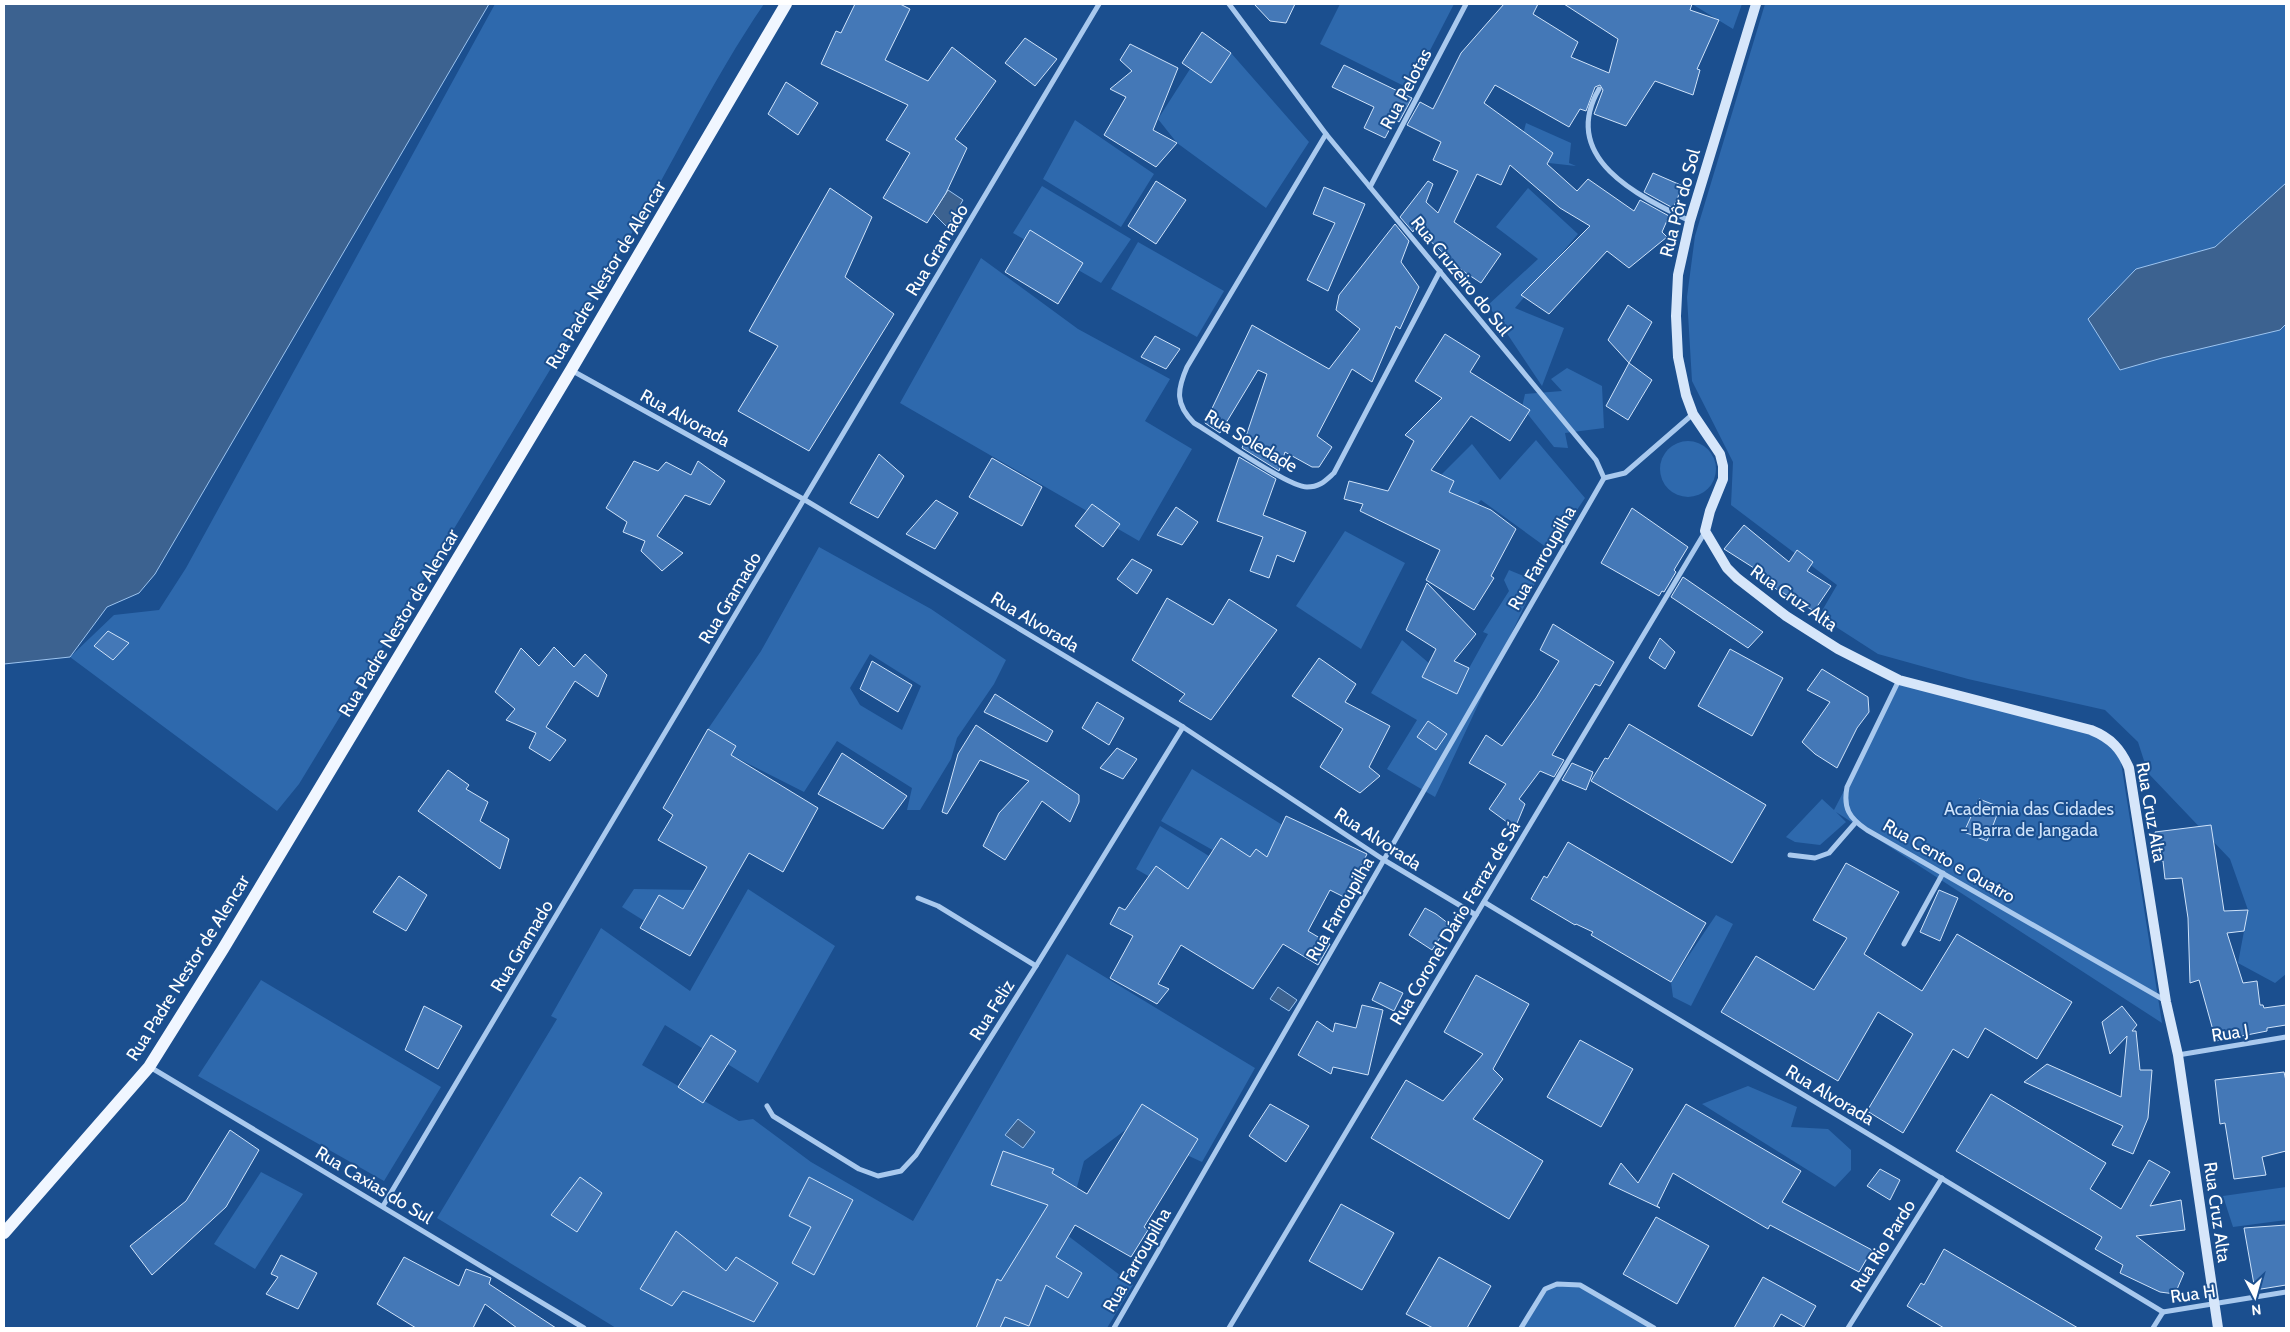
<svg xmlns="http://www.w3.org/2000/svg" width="2290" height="1332" font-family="Cabin,sans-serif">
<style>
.green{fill:#2e69ad;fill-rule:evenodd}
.water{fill:#3c6290;stroke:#9cc4f0}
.building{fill:#4478b7;stroke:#cfe3fa}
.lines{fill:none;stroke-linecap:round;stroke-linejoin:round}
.minor{stroke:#a9c9ee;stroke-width:5}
.secondary{stroke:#d6e6fa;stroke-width:10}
.primary{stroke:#f0f6ff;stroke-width:12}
.labels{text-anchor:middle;stroke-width:4;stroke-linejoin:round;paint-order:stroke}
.street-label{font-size:18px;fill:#fff;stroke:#1b4f8f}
.park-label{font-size:18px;fill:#cfe3fa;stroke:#1b4f8f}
</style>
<rect width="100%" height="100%" fill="#1b4f8f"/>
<g class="green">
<path d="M 495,4 L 764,4 C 712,80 672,165 625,245 C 517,425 408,605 299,784 L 277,811 L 70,657 L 114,615 L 159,610 L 186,568 Z"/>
<path d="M 1340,4 L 1454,4 L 1410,89 L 1320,44 Z"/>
<path d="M 1692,4 L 1742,4 L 1733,29 Z"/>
<path d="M 1765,4 L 2286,4 L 2286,974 L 2275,983 L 2238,963 L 2248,910 L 2230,859 L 2148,773 L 2138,742 L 2105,710 L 1968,679 L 1878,654 L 1819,616 L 1837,585 L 1731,505 L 1733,462 L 1692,381 L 1687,297 L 1695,236 Z"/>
<path d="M 1231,53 L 1309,142 L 1266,208 L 1177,143 L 1158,119 L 1190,69 L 1211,83 Z"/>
<path d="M 1075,120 L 1154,174 L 1121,227 L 1043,179 Z"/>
<path d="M 1526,123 L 1571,143 L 1569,163 L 1576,166 L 1521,160 L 1520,145 Z"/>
<path d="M 1042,186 L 1131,239 L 1101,283 L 1013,233 Z"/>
<path d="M 1528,188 L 1578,234 L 1515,308 L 1564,328 L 1542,386 L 1488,305 L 1538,259 L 1496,227 Z"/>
<path d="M 1138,242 L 1224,291 L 1197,337 L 1111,289 Z"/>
<path d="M 981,258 L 1078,329 L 1170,379 L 1145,421 L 1192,449 L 1139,541 L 900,403 Z"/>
<path d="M 1567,368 L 1602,386 L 1604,428 L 1565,433 L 1568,448 L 1554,447 L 1522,407 L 1525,394 L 1562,391 L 1551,379 Z"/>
<path d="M 1536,440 L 1585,498 L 1550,550 L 1481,500 L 1464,518 L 1429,487 L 1472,444 L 1500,480 Z"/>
<circle cx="1688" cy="469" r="28"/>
<path d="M 1345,531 L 1405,563 L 1361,649 L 1296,606 Z"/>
<path d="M 819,547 L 931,609 L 1006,660 L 994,684 L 957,738 L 951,759 L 920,810 L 907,810 L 912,788 L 837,741 L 804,792 L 731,755 L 708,729 L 761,651 ZM 870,654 L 921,686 L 902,730 L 860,705 L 850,688 Z"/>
<path d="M 1509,570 L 1536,581 L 1435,797 L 1387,769 L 1417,720 L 1371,693 L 1402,640 L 1458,688 L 1488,634 L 1483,632 L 1509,591 L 1504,580 Z"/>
<path d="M 1900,683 L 2088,732 L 2107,743 L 2120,756 L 2162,1023 L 1836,812 L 1846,822 L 1820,845 L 1795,842 L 1786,837 L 1822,799 L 1834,810 Z"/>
<path d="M 1192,769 L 1292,831 L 1257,875 L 1161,821 Z"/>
<path d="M 1160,826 L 1222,864 L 1199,905 L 1136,869 Z"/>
<path d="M 634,889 L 697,890 L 682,928 L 654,927 L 622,907 Z"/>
<path d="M 748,889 L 835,946 L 758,1083 L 665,1025 L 642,1065 L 739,1121 L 753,1119 L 811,1162 L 913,1221 L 1067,954 L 1255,1068 L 1202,1162 L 1128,1128 L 1084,1161 L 1070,1213 L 1059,1229 L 1133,1285 L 1107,1328 L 616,1328 L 437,1218 L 557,1019 L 551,1016 L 601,928 L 690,991 Z"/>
<path d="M 1716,915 L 1733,924 L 1691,1006 L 1673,997 L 1671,982 Z"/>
<path d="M 261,980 L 441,1087 L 384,1181 L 198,1076 Z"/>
<path d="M 1748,1086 L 1797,1107 L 1791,1127 L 1828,1129 L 1851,1150 L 1851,1170 L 1835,1187 L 1702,1104 Z"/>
<path d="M 261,1172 L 303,1194 L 255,1269 L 214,1244 Z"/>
<path d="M 2286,1187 L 2286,1220 L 2233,1227 L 2223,1196 Z"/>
<path d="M 1557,1284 L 1580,1285 L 1654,1328 L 1521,1328 L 1545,1289 Z"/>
</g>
<g class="water">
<path d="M 4,4 L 489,4 L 155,574 L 139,593 L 107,607 L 70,657 L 4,664 Z"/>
<path d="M 2286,183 L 2286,324 L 2280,330 L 2162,358 L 2120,370 L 2088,319 L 2136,269 L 2215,247 Z"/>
<path d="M 948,190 L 963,200 L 947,227 L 933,213 Z"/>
<path d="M 1278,987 L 1297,1000 L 1289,1011 L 1270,999 Z"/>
<path d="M 1018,1119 L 1035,1132 L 1023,1148 L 1005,1135 Z"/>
</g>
<g class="building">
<path d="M 855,4 L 900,4 L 910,9 L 885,60 L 928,81 L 952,47 L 996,81 L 955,139 L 967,148 L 946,193 L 927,223 L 883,198 L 910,153 L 886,140 L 908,105 L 821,64 L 836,31 L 841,33 Z"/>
<path d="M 1254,4 L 1295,4 L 1286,23 L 1270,21 Z"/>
<path d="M 1504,4 L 1538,4 L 1533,14 L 1578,42 L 1571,57 L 1609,73 L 1618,39 L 1564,4 L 1692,4 L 1690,10 L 1719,20 L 1697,69 L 1700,70 L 1693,95 L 1655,81 L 1626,126 L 1594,114 L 1603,90 L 1600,85 L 1595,87 L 1586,111 L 1580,109 L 1569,127 L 1495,85 L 1484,103 L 1553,153 L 1547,164 L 1577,191 L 1588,179 L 1634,211 L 1640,200 L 1669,216 L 1662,232 L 1667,237 L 1629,268 L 1607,251 L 1549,314 L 1521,295 L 1590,226 L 1560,208 L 1510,165 L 1501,185 L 1477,174 L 1454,222 L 1501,254 L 1481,283 L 1463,271 L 1415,227 L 1413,232 L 1400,217 L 1428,181 L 1433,184 L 1426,202 L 1438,213 L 1458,171 L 1433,160 L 1441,142 L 1407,125 L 1420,102 L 1433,109 L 1461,53 Z"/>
<path d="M 1202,32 L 1231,53 L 1211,83 L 1182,63 Z"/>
<path d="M 1025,38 L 1057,59 L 1035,86 L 1005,63 Z"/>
<path d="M 1130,44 L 1178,68 L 1153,130 L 1177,143 L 1156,167 L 1104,135 L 1126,97 L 1110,89 L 1132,71 L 1120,60 Z"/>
<path d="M 1344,65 L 1412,98 L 1399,122 L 1395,119 L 1385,138 L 1364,128 L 1374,107 L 1332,87 Z"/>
<path d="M 786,82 L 818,103 L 798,135 L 768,114 Z"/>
<path d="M 1653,173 L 1683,186 L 1673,208 L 1644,192 Z"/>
<path d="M 1156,181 L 1186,200 L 1156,244 L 1128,226 Z"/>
<path d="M 1324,187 L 1365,204 L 1328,291 L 1307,280 L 1335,223 L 1313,214 Z"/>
<path d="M 830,188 L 872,217 L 845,277 L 894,314 L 809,451 L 738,411 L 778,346 L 749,331 Z"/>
<path d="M 1395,224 L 1409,241 L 1401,262 L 1419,287 L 1400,329 L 1396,326 L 1372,382 L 1352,369 L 1317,436 L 1332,447 L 1319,467 L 1312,467 L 1285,452 L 1279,471 L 1242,448 L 1267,374 L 1258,370 L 1220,433 L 1205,423 L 1252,325 L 1329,369 L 1360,329 L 1336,310 L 1339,295 Z"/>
<path d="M 1030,230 L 1083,263 L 1058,304 L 1005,272 Z"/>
<path d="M 1628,305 L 1652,322 L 1629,363 L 1608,340 Z"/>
<path d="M 1445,334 L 1480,356 L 1470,372 L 1530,410 L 1510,441 L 1471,416 L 1431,470 L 1454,481 L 1449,492 L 1491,510 L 1516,529 L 1491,576 L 1494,578 L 1474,610 L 1426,580 L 1440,550 L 1360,511 L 1363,504 L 1344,499 L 1349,481 L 1388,491 L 1414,441 L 1405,435 L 1442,398 L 1415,381 Z"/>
<path d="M 1155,336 L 1180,349 L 1166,369 L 1141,357 Z"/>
<path d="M 1629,363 L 1652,380 L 1628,420 L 1606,406 Z"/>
<path d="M 879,454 L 904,476 L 878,518 L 850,503 Z"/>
<path d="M 1239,457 L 1276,479 L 1263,515 L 1306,532 L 1294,562 L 1277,555 L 1269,578 L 1250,571 L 1263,537 L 1217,521 Z"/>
<path d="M 992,458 L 1042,487 L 1022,526 L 969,497 Z"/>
<path d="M 634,461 L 658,471 L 666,462 L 691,475 L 698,461 L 725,481 L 710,505 L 685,495 L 657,536 L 683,553 L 662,571 L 641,551 L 645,541 L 623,532 L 627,522 L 606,508 Z"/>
<path d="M 936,500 L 958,513 L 935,549 L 906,534 Z"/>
<path d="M 1092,504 L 1120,524 L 1103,547 L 1075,526 Z"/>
<path d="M 1176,507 L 1198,522 L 1182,545 L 1157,535 Z"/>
<path d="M 1632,508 L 1688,547 L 1674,570 L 1676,572 L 1664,592 L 1662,591 L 1659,596 L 1601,563 Z"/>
<path d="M 1744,525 L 1789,562 L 1797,550 L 1813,562 L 1807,571 L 1831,586 L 1814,611 L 1773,587 L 1776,582 L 1724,549 Z"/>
<path d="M 1132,559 L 1152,570 L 1137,594 L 1117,579 Z"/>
<path d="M 1683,577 L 1763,632 L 1748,648 L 1671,597 Z"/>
<path d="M 1427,583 L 1476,634 L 1454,661 L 1469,668 L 1457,694 L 1422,677 L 1436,649 L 1406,630 Z"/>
<path d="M 1167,598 L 1213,625 L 1229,599 L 1277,630 L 1211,720 L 1179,701 L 1185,694 L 1132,660 Z"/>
<path d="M 1553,624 L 1614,662 L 1600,686 L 1595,684 L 1552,755 L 1564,760 L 1554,777 L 1540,771 L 1519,799 L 1525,804 L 1515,828 L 1489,809 L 1506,784 L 1469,763 L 1486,735 L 1502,746 L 1536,698 L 1559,661 L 1540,650 Z"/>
<path d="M 108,631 L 129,643 L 113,660 L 94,646 Z"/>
<path d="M 1660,638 L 1675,652 L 1665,669 L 1649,658 Z"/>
<path d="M 554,647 L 574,667 L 585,654 L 607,675 L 598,697 L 575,681 L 546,727 L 566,740 L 550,761 L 529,748 L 536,733 L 506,720 L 515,709 L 495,692 L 521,648 L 539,666 Z"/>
<path d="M 1730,649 L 1783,678 L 1752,736 L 1698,706 Z"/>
<path d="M 1319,658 L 1356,684 L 1345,702 L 1390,726 L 1369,767 L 1380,776 L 1360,793 L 1320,767 L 1343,729 L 1292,696 Z"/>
<path d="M 872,661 L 912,685 L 898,712 L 860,689 Z"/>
<path d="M 1822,669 L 1868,697 L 1869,712 L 1857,728 L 1837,768 L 1815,754 L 1802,742 L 1830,702 L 1807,690 Z"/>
<path d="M 995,694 L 1053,731 L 1047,742 L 984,712 Z"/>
<path d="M 1097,702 L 1124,718 L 1109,745 L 1082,728 Z"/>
<path d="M 1428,721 L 1447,734 L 1436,750 L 1417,737 Z"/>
<path d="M 1629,724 L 1766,805 L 1732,863 L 1591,781 L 1605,758 L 1608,759 Z"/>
<path d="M 976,725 L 1079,795 L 1079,802 L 1070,822 L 1042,801 L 1005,860 L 983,846 L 999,813 L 1029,781 L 980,760 L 947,814 L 942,812 L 958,754 Z"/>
<path d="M 708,729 L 736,746 L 731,755 L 818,808 L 783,872 L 749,853 L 690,956 L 640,928 L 659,895 L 683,909 L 707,867 L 658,840 L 673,815 L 663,808 Z"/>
<path d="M 1117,748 L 1137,759 L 1123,779 L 1100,768 Z"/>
<path d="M 842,753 L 907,796 L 883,829 L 818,794 Z"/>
<path d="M 1572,763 L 1593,772 L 1586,790 L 1562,780 Z"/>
<path d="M 448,770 L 469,785 L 466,789 L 488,802 L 480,821 L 509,839 L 500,869 L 418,811 Z"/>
<path d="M 1979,799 L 2000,807 L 1987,841 L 1964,832 Z"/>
<path d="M 1286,816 L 1367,854 L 1346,898 L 1330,890 L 1308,931 L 1330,944 L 1318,965 L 1283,944 L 1253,989 L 1181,945 L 1158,984 L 1169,989 L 1157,1004 L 1110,978 L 1133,936 L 1110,924 L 1119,907 L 1125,910 L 1156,866 L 1188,889 L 1221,838 L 1250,857 L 1256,849 L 1267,857 Z"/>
<path d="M 2211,825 L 2224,911 L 2248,910 L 2244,931 L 2227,933 L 2243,983 L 2257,981 L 2260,1005 L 2263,1005 L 2264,1008 L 2286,1005 L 2286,1025 L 2267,1028 L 2267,1031 L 2216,1041 L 2199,980 L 2190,983 L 2188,918 L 2182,878 L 2165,879 L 2163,861 L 2159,861 L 2155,832 Z"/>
<path d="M 1568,842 L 1706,923 L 1671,982 L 1591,935 L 1593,932 L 1576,924 L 1575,925 L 1531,899 L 1544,876 L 1547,878 Z"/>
<path d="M 1846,863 L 1899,892 L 1864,954 L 1922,991 L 1957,934 L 2072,1002 L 2037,1059 L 1985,1028 L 1968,1058 L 1953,1049 L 1903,1133 L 1867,1111 L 1913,1034 L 1878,1012 L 1838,1081 L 1721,1012 L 1756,956 L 1814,990 L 1847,938 L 1813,920 Z"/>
<path d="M 399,876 L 427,895 L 406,931 L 373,912 Z"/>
<path d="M 1939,890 L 1958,898 L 1940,941 L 1920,932 Z"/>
<path d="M 1425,908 L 1436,914 L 1449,924 L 1432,950 L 1409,935 Z"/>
<path d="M 1476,975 L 1529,1004 L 1493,1069 L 1503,1079 L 1473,1119 L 1543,1161 L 1509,1219 L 1371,1138 L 1406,1080 L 1443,1101 L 1483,1054 L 1444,1032 Z"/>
<path d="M 1380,982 L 1403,993 L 1394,1011 L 1372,1000 Z"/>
<path d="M 1362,1005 L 1383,1010 L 1368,1075 L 1333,1067 L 1331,1074 L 1298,1055 L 1317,1021 L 1333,1032 L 1335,1023 L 1356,1028 Z"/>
<path d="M 424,1006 L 462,1026 L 438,1069 L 405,1050 Z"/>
<path d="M 2122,1006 L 2137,1025 L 2132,1031 L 2136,1031 L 2140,1070 L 2152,1070 L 2148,1118 L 2133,1154 L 2112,1145 L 2123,1126 L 2024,1082 L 2047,1064 L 2121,1097 L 2127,1036 L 2110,1054 L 2102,1022 Z"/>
<path d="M 711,1035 L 736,1051 L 703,1103 L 678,1087 Z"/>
<path d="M 1580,1040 L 1633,1069 L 1601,1127 L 1547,1097 Z"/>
<path d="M 2284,1072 L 2286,1081 L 2286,1151 L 2262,1157 L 2266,1175 L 2234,1179 L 2225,1123 L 2220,1124 L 2215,1080 Z"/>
<path d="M 1991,1094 L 2106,1163 L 2090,1189 L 2121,1209 L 2149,1160 L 2170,1172 L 2150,1206 L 2181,1200 L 2185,1230 L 2136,1236 L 2184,1273 L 2175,1294 L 2160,1292 L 2120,1273 L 2123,1265 L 2095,1249 L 2102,1237 L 1956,1151 Z"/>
<path d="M 1142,1104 L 1198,1139 L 1144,1227 L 1148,1230 L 1131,1257 L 1075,1225 L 1056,1257 L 1082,1273 L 1068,1298 L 1046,1285 L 1029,1326 L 1005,1317 L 1000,1328 L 976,1328 L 997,1279 L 1001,1281 L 1048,1205 L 991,1185 L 1003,1151 L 1054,1169 L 1052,1173 L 1087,1194 Z"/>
<path d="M 1270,1104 L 1309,1126 L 1286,1162 L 1249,1136 Z"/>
<path d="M 1686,1104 L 1801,1171 L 1782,1202 L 1872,1250 L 1859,1272 L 1770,1225 L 1768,1229 L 1673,1173 L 1657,1206 L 1660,1208 L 1609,1184 L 1621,1163 L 1638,1183 Z"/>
<path d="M 230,1130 L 259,1150 L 226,1207 L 152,1275 L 130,1246 L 186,1201 Z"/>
<path d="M 1880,1169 L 1900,1180 L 1890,1200 L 1867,1186 Z"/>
<path d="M 580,1177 L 602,1193 L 577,1232 L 551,1215 Z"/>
<path d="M 809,1177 L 853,1200 L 814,1275 L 792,1263 L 811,1227 L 789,1216 Z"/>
<path d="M 1341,1204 L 1394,1233 L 1362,1290 L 1309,1261 Z"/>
<path d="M 1656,1217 L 1709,1246 L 1677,1304 L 1623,1274 Z"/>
<path d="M 2286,1225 L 2286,1285 L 2255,1290 L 2244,1228 Z"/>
<path d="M 676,1231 L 726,1271 L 736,1257 L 778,1283 L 754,1322 L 683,1291 L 672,1306 L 640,1289 Z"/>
<path d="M 1944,1249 L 2078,1328 L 1944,1328 L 1907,1306 L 1921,1283 L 1924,1285 Z"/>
<path d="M 281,1255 L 317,1273 L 298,1309 L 266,1294 L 278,1277 L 271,1274 Z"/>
<path d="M 404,1257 L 459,1286 L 466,1269 L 491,1278 L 489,1284 L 556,1328 L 517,1328 L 485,1304 L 473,1328 L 416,1328 L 377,1304 Z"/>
<path d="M 1439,1257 L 1491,1286 L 1467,1328 L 1433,1328 L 1406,1314 Z"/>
<path d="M 1763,1277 L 1816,1306 L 1804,1327 L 1781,1314 L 1773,1328 L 1734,1328 Z"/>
</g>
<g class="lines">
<g class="minor">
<path d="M 1229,4 L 1326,134 L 1596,460 L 1604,478 L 1625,473 L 1693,414"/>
<path d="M 1599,89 C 1559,158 1638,196 1690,221"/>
<path d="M 1326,134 L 1187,367 C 1177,390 1175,404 1194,423 C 1215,435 1288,487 1307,487 C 1320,487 1325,481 1334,473 L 1440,271"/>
<path d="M 1370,187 L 1466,4"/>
<path d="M 571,370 L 805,500 L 1183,727 L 1384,860 L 1476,915"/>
<path d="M 1899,680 L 1847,787 C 1843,808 1849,818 1867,830 L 2166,1001"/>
<path d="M 1790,855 L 1815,858 L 1829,853 L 1856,822"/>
<path d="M 918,898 L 938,906 L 1036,966"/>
<path d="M 1484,902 L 2163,1312"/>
<path d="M 1904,944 L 1943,873"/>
<path d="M 2178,1055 L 2286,1037"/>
<path d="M 150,1067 L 584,1328"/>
<path d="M 767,1106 L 773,1116 L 859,1169 L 878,1176 L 901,1171 L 916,1155 L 1036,966 L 1183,727"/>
<path d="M 383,1206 L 1099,4"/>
<path d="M 2163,1312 L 2286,1292"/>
<path d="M 1114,1328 L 1604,478"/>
<path d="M 1229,1328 L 1705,532"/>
<path d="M 1521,1328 L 1545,1289 L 1557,1284 L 1580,1285 L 1654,1328"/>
<path d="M 1848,1328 L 1942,1178"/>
<path d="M 2153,1328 L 2163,1312"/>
</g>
<path class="secondary" d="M 1756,4 L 1690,221 L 1678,275 L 1676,316 L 1678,357 L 1686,395 L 1693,414 L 1720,454 L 1723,466 L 1723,479 L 1710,511 L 1705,531 L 1727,568 L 1737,578 L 1786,616 L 1838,649 L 1899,680 L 2091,730 C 2111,738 2121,749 2129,768 L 2166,1002 L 2178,1055 L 2218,1328"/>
<path class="primary" d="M 4,1233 L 149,1067 L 223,949 L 571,370 L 786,4"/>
</g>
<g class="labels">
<g class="street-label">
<text transform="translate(1406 89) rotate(-62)" y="6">Rua Pelotas</text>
<text transform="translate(1680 203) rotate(-75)" y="6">Rua Pôr do Sol</text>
<text transform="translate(937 250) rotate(-59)" y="6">Rua Gramado</text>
<text transform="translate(606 275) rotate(-59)" y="6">Rua Padre Nestor de Alencar</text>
<text transform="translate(1461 276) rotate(51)" y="6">Rua Cruzeiro do Sul</text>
<text transform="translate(685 418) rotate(29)" y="6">Rua Alvorada</text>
<text transform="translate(1251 441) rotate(31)" y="6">Rua Soledade</text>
<text transform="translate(1542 558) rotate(-60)" y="6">Rua Farroupilha</text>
<text transform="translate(730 598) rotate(-59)" y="6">Rua Gramado</text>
<text transform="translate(1794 598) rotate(35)" y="6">Rua Cruz Alta</text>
<text transform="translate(1035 622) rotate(31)" y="6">Rua Alvorada</text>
<text transform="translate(399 623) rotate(-59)" y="6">Rua Padre Nestor de Alencar</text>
<text transform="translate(2151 812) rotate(80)" y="6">Rua Cruz Alta</text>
<text transform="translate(1378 839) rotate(33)" y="6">Rua Alvorada</text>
<text transform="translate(1949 861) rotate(30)" y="6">Rua Cento e Quatro</text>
<text transform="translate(1340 909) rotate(-60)" y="6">Rua Farroupilha</text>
<text transform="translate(1455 923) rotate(-59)" y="6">Rua Coronel Dário Ferraz de Sá</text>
<text transform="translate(522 946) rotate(-59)" y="6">Rua Gramado</text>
<text transform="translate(188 968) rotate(-58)" y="6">Rua Padre Nestor de Alencar</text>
<text transform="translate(992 1010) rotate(-58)" y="6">Rua Feliz</text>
<text transform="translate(2230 1033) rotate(-9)" y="6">Rua J</text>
<text transform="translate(1830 1095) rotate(31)" y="6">Rua Alvorada</text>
<text transform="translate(374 1185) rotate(31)" y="6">Rua Caxias do Sul</text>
<text transform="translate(2217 1212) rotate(82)" y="6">Rua Cruz Alta</text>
<text transform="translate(1883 1246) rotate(-58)" y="6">Rua Rio Pardo</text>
<text transform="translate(1137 1260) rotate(-60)" y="6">Rua Farroupilha</text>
<text transform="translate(2193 1294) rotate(-8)" y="6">Rua H</text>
</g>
<g class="park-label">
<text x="2029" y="815">Academia das Cidades<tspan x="2029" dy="21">- Barra de Jangada</tspan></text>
</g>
</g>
<rect width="2290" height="1332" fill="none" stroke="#ffffff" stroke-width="10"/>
<g transform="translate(2255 1297) rotate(174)" stroke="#1b4f8f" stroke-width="4" paint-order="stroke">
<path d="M0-4L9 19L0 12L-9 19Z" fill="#ffffff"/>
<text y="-8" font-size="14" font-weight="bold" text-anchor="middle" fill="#ffffff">N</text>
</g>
</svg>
